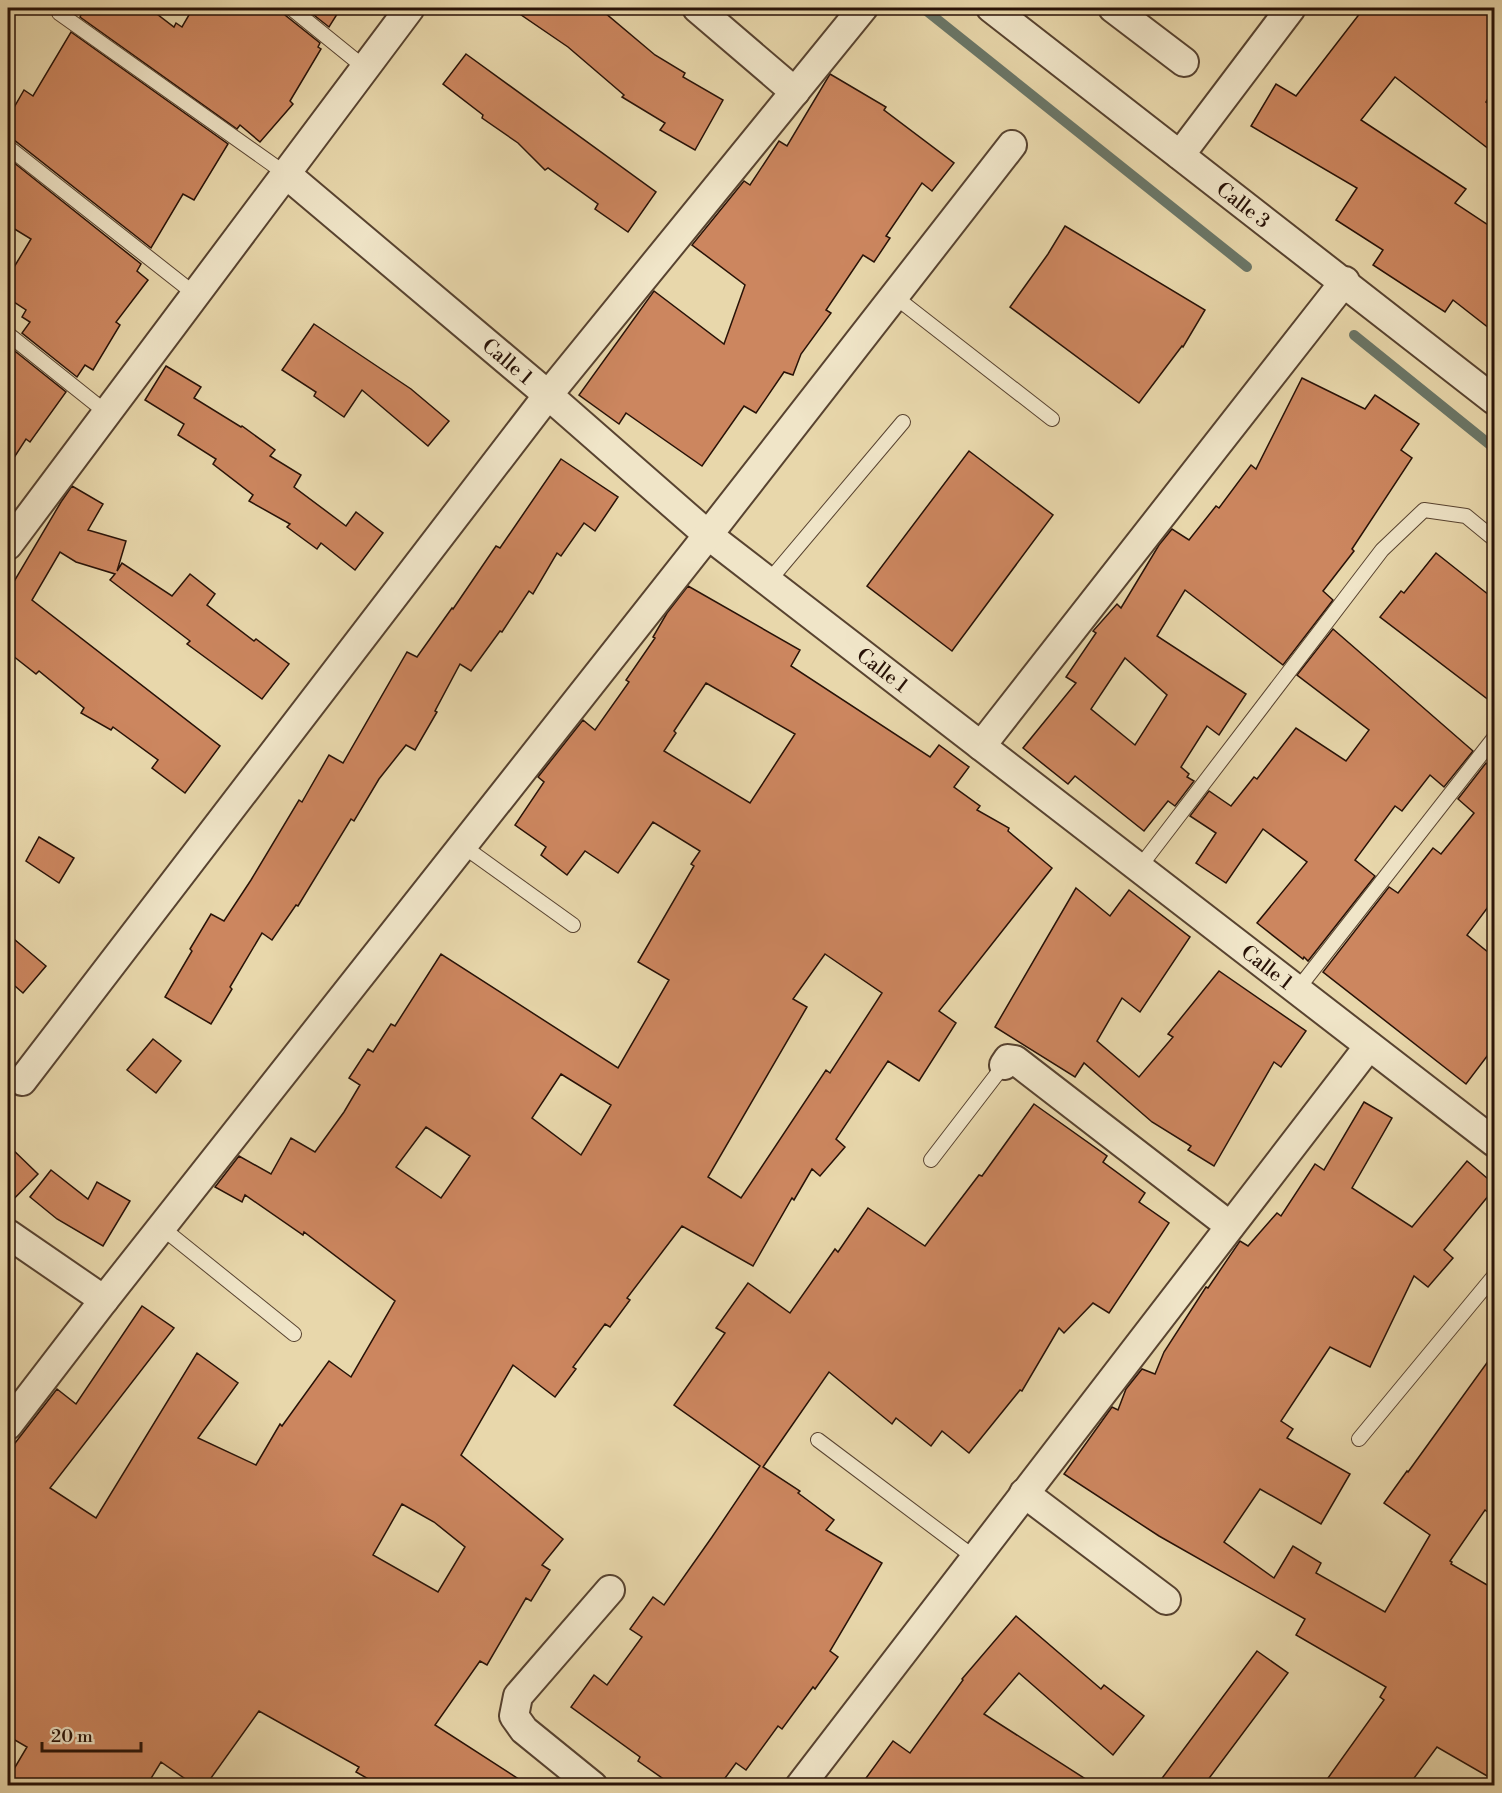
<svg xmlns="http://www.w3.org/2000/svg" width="1502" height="1793" font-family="'Libre Bodoni',serif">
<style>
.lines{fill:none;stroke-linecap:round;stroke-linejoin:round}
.stream{stroke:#6b7768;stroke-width:10}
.building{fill:#cc865f;stroke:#281207;stroke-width:1.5;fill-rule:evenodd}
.service-casing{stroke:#584330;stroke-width:16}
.minor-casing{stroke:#584330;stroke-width:32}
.service{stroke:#f0e5c8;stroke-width:14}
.minor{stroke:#f0e5c8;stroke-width:28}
.labels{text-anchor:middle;stroke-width:4.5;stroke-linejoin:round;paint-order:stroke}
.street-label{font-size:20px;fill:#281207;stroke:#f0e5c8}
</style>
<rect width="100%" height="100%" fill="#e8d7ab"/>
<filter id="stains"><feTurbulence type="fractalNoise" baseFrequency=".00333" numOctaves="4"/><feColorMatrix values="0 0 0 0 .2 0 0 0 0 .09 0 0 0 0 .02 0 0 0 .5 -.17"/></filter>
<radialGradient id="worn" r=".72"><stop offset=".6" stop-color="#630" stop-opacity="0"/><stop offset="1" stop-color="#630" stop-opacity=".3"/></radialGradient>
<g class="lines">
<g class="stream">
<path d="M 923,8 L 1247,267"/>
<path d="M 1354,335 L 1494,448"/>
</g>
</g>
<g class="building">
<path d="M 85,8 L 149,8 L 174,27 L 176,23 L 182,27 L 193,8 L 282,8 L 285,15 L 320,43 L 318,47 L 321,49 L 290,101 L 293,104 L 260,142 L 240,125 L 237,129 L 80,17 Z"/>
<path d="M 305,8 L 341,8 L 329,27 Z"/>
<path d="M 511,8 L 595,8 L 605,13 L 655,55 L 685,73 L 683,77 L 723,100 L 695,150 L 660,130 L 665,123 L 622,97 L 624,95 L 568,47 Z"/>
<path d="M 1364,8 L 1494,8 L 1494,88 L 1486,102 L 1494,108 L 1494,153 L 1395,77 L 1361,120 L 1466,189 L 1455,203 L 1494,229 L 1494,332 L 1453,300 L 1445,312 L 1373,265 L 1383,250 L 1336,220 L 1357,188 L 1251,126 L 1276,84 L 1296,96 Z"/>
<path d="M 71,32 L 228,144 L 194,200 L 183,194 L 151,248 L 14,140 L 8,138 L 8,118 L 24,90 L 33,96 Z"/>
<path d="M 466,54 L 656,192 L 628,232 L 595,209 L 598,204 L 548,168 L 545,170 L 518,143 L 482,118 L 483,115 L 443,84 Z"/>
<path d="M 830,74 L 886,107 L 884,110 L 954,163 L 932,191 L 922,183 L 886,236 L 890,238 L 874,262 L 863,255 L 826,310 L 831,313 L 801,354 L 793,375 L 784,372 L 756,413 L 744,406 L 702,466 L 626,413 L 619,424 L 579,395 L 654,291 L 724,344 L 745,285 L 692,245 L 744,181 L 750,185 L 779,141 L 787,146 Z"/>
<path d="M 8,158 L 141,264 L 137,271 L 148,280 L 116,322 L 120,325 L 93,370 L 85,365 L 77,377 L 22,333 L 30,322 L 22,317 L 26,310 L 8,298 L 8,277 L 31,239 L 8,225 Z"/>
<path d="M 1065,226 L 1205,310 L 1183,347 L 1182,346 L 1139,403 L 1010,307 L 1048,254 Z"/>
<path d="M 314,324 L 411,389 L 449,421 L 428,446 L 362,390 L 344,417 L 314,396 L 316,392 L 282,370 Z"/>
<path d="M 11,348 L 66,392 L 30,442 L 26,439 L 8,467 L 8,353 Z"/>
<path d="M 166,366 L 201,387 L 194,398 L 241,427 L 242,426 L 275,450 L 270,456 L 301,475 L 294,487 L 346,526 L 356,512 L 383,533 L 355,570 L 321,543 L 317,549 L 287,527 L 290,524 L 249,501 L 253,495 L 213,464 L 216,459 L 178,435 L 184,424 L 145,400 Z"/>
<path d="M 1302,378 L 1365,409 L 1375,395 L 1419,424 L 1401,450 L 1412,458 L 1352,549 L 1354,551 L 1323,591 L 1333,600 L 1283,665 L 1185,590 L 1157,636 L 1246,694 L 1219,735 L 1207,726 L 1181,767 L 1189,774 L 1187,777 L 1194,781 L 1175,806 L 1168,801 L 1144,831 L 1075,776 L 1068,784 L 1023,748 L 1076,683 L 1066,677 L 1096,633 L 1093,631 L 1117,604 L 1121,608 L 1159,545 L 1172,529 L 1189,540 L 1216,506 L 1219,508 L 1251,465 L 1256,469 ZM 1125,658 L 1167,695 L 1135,745 L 1091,709 Z"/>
<path d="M 969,451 L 1053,515 L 952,651 L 867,586 Z"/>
<path d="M 561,459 L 618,497 L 595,531 L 584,523 L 561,556 L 557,553 L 533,594 L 529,591 L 502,632 L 500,631 L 471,671 L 460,664 L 435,711 L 437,712 L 415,750 L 406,745 L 379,779 L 354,821 L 351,819 L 298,906 L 296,905 L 272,940 L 262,933 L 230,987 L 232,989 L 211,1024 L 165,997 L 192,951 L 190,949 L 211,914 L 224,921 L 251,880 L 299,800 L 302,802 L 329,755 L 343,763 L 407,652 L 417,657 L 452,608 L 453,609 L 496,546 L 500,548 Z"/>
<path d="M 72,486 L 103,504 L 88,530 L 126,541 L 117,571 L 122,563 L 172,596 L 190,574 L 215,594 L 207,605 L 254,641 L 256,639 L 289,664 L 262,699 L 187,644 L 190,641 L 110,580 L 115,574 L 76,562 L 60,552 L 32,600 L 220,746 L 185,793 L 152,768 L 158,760 L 113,727 L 111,730 L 81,713 L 84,708 L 39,671 L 36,674 L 8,652 L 8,582 L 12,585 L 61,502 Z"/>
<path d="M 1436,553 L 1494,599 L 1494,704 L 1380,617 L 1401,591 L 1404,593 Z"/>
<path d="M 688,586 L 800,650 L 791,666 L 930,757 L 939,745 L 969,767 L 954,787 L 980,806 L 977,810 L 1009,828 L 1008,831 L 1052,868 L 939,1011 L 956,1023 L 919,1081 L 888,1061 L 836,1139 L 845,1147 L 820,1176 L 812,1169 L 794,1200 L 792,1198 L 753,1266 L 682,1226 L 627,1298 L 630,1300 L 610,1327 L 605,1324 L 573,1367 L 576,1369 L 555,1397 L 513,1365 L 461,1455 L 563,1539 L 542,1565 L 550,1570 L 531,1601 L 526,1598 L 487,1665 L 480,1661 L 435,1725 L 528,1785 L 379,1785 L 356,1772 L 359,1767 L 259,1711 L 206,1785 L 194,1785 L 161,1762 L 147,1785 L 8,1785 L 8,1779 L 27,1747 L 8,1736 L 8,1452 L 57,1389 L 76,1404 L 142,1306 L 174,1328 L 50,1488 L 96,1518 L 197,1353 L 238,1383 L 198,1438 L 256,1465 L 280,1424 L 282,1426 L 329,1361 L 351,1377 L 395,1301 L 304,1232 L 303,1235 L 245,1195 L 242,1202 L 215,1187 L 239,1156 L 271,1174 L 291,1138 L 315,1152 L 344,1112 L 360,1085 L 349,1078 L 368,1049 L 373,1052 L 391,1024 L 395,1026 L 441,954 L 618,1068 L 669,980 L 638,962 L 694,866 L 691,864 L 700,851 L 653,822 L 618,873 L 585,851 L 567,875 L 541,855 L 546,847 L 515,825 L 544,782 L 538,777 L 583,720 L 595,730 L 629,682 L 626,680 L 655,638 L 653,637 L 667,613 ZM 706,683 L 795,734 L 750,803 L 664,751 L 676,733 L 674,731 ZM 825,954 L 882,993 L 830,1073 L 826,1070 L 741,1198 L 708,1177 L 807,1007 L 793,999 ZM 561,1074 L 611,1105 L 581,1155 L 532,1118 ZM 426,1127 L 470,1156 L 441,1198 L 396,1167 ZM 402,1504 L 434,1522 L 465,1547 L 438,1592 L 373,1555 Z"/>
<path d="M 1333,629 L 1473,751 L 1444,787 L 1430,775 L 1402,811 L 1395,806 L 1355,860 L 1375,876 L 1308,961 L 1304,957 L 1303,959 L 1257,923 L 1307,862 L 1263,829 L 1226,883 L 1196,863 L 1216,833 L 1190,816 L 1209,791 L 1231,806 L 1254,777 L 1257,779 L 1296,728 L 1346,761 L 1369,730 L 1297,675 Z"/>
<path d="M 1486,763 L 1494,770 L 1494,899 L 1467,935 L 1494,957 L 1494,1047 L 1466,1084 L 1323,972 L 1389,887 L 1398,893 L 1433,848 L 1441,854 L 1474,813 L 1458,799 Z"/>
<path d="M 39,837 L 74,858 L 59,883 L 26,861 Z"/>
<path d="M 1076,888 L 1110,916 L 1129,890 L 1190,937 L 1140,1012 L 1122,998 L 1097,1041 L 1139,1077 L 1173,1037 L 1168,1034 L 1219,971 L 1306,1031 L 1281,1067 L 1274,1062 L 1214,1166 L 1188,1150 L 1191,1146 L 1152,1122 L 1084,1063 L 1075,1077 L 995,1027 Z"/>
<path d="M 8,934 L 46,966 L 23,993 L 8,980 Z"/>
<path d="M 153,1039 L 181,1061 L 156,1093 L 127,1070 Z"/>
<path d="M 1364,1102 L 1392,1118 L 1352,1188 L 1412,1227 L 1467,1161 L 1494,1184 L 1494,1189 L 1444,1250 L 1453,1258 L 1428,1287 L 1414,1276 L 1370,1367 L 1330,1347 L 1281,1421 L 1293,1429 L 1287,1438 L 1350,1474 L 1321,1524 L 1260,1489 L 1224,1542 L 1274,1578 L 1293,1546 L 1321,1563 L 1316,1573 L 1385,1612 L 1430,1535 L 1384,1503 L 1407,1471 L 1408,1472 L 1494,1353 L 1494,1517 L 1485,1510 L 1450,1561 L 1452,1562 L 1451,1564 L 1494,1589 L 1494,1780 L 1437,1747 L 1409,1785 L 1323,1785 L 1384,1700 L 1380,1697 L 1386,1687 L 1296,1635 L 1305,1619 L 1159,1536 L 1064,1474 L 1112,1407 L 1118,1410 L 1126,1389 L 1142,1369 L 1155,1374 L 1164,1352 L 1206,1287 L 1208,1288 L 1240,1241 L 1248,1246 L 1277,1213 L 1281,1216 L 1315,1164 L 1324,1170 Z"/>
<path d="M 1034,1104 L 1107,1156 L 1103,1162 L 1145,1193 L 1139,1202 L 1169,1223 L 1109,1313 L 1093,1303 L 1064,1333 L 1059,1328 L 1022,1391 L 1020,1390 L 969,1453 L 942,1431 L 931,1446 L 896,1418 L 892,1424 L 829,1372 L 763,1467 L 800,1491 L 798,1493 L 834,1520 L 826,1530 L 882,1563 L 830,1651 L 838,1657 L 815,1689 L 813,1687 L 782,1729 L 778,1726 L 746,1770 L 736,1763 L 720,1785 L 672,1785 L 638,1761 L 640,1757 L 571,1707 L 594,1675 L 607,1685 L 642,1637 L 630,1629 L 653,1597 L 664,1605 L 712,1537 L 760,1466 L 674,1405 L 725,1333 L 716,1328 L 748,1283 L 790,1313 L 835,1249 L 838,1252 L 868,1208 L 925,1246 L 979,1175 L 982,1176 Z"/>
<path d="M 8,1145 L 38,1174 L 8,1205 Z"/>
<path d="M 51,1170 L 88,1199 L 97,1182 L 130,1201 L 103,1246 L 57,1219 L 30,1197 Z"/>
<path d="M 1016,1616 L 1101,1689 L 1104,1685 L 1144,1716 L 1113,1755 L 1019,1673 L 984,1714 L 1095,1785 L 861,1785 L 893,1741 L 910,1753 L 963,1680 L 962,1679 Z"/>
<path d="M 1257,1651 L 1288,1673 L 1204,1785 L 1157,1785 Z"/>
</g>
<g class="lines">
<defs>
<g id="service">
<path d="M 291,8 L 365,68"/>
<path d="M 59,13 L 286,174"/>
<path d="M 8,147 L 196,295"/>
<path d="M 894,296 L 1052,419"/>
<path d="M 8,334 L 107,413"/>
<path d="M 768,582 L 903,422"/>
<path d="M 463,846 L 573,925"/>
<path d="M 1139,868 L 1382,550 L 1424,510 L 1466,516 L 1494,539"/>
<path d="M 1297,990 L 1494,738"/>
<path d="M 931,1160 L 1004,1065"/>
<path d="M 161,1227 L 294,1334"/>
<path d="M 1359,1439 L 1494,1276"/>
<path d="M 818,1440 L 975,1558"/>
</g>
<g id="minor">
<path d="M 697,8 L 795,92"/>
<path id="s1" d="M 991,8 L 1494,400"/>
<path d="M 1113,8 L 1184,62"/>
<path d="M 1180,155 L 1291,8"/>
<path id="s2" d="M 286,174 L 548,395 L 708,535 L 1494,1142"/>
<path d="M 8,545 L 410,8"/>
<path d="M 981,746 L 1345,281"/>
<path d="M 1004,1065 L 1008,1059 L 1015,1060 L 1230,1226"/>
<path d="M 22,1081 L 548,395 L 863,8"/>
<path d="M 8,1234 L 104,1300 L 8,1425"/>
<path d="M 104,1300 L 708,535 L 1012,145"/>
<path d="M 1024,1493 L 1166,1600"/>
<path d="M 593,1786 L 524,1730 L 514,1716 L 518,1696 L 610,1590"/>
<path d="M 800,1786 L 1369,1046"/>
</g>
</defs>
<use href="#service" class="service-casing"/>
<use href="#minor" class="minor-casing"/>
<use href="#service" class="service"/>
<use href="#minor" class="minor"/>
</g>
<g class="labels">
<g class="street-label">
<text dy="7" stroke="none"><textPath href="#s1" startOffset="320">Calle 3</textPath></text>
<text dy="7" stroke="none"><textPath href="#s2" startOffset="290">Calle 1</textPath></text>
<text dy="7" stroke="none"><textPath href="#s2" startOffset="776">Calle 1</textPath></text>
<text dy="7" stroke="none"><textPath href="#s2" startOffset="1262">Calle 1</textPath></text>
</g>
</g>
<rect width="1502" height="1793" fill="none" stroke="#e8d7ab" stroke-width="30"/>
<rect x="9" y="9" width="1484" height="1775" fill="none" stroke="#281207" stroke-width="3"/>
<rect x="15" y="15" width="1472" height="1763" fill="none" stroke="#281207" stroke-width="1.5"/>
<path d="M42 1742v9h99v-9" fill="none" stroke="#281207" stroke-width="3"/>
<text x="51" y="1742" font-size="18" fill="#281207" stroke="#f0e5c8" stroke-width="4.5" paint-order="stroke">20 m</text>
<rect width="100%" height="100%" filter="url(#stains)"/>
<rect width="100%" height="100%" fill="url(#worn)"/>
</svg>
